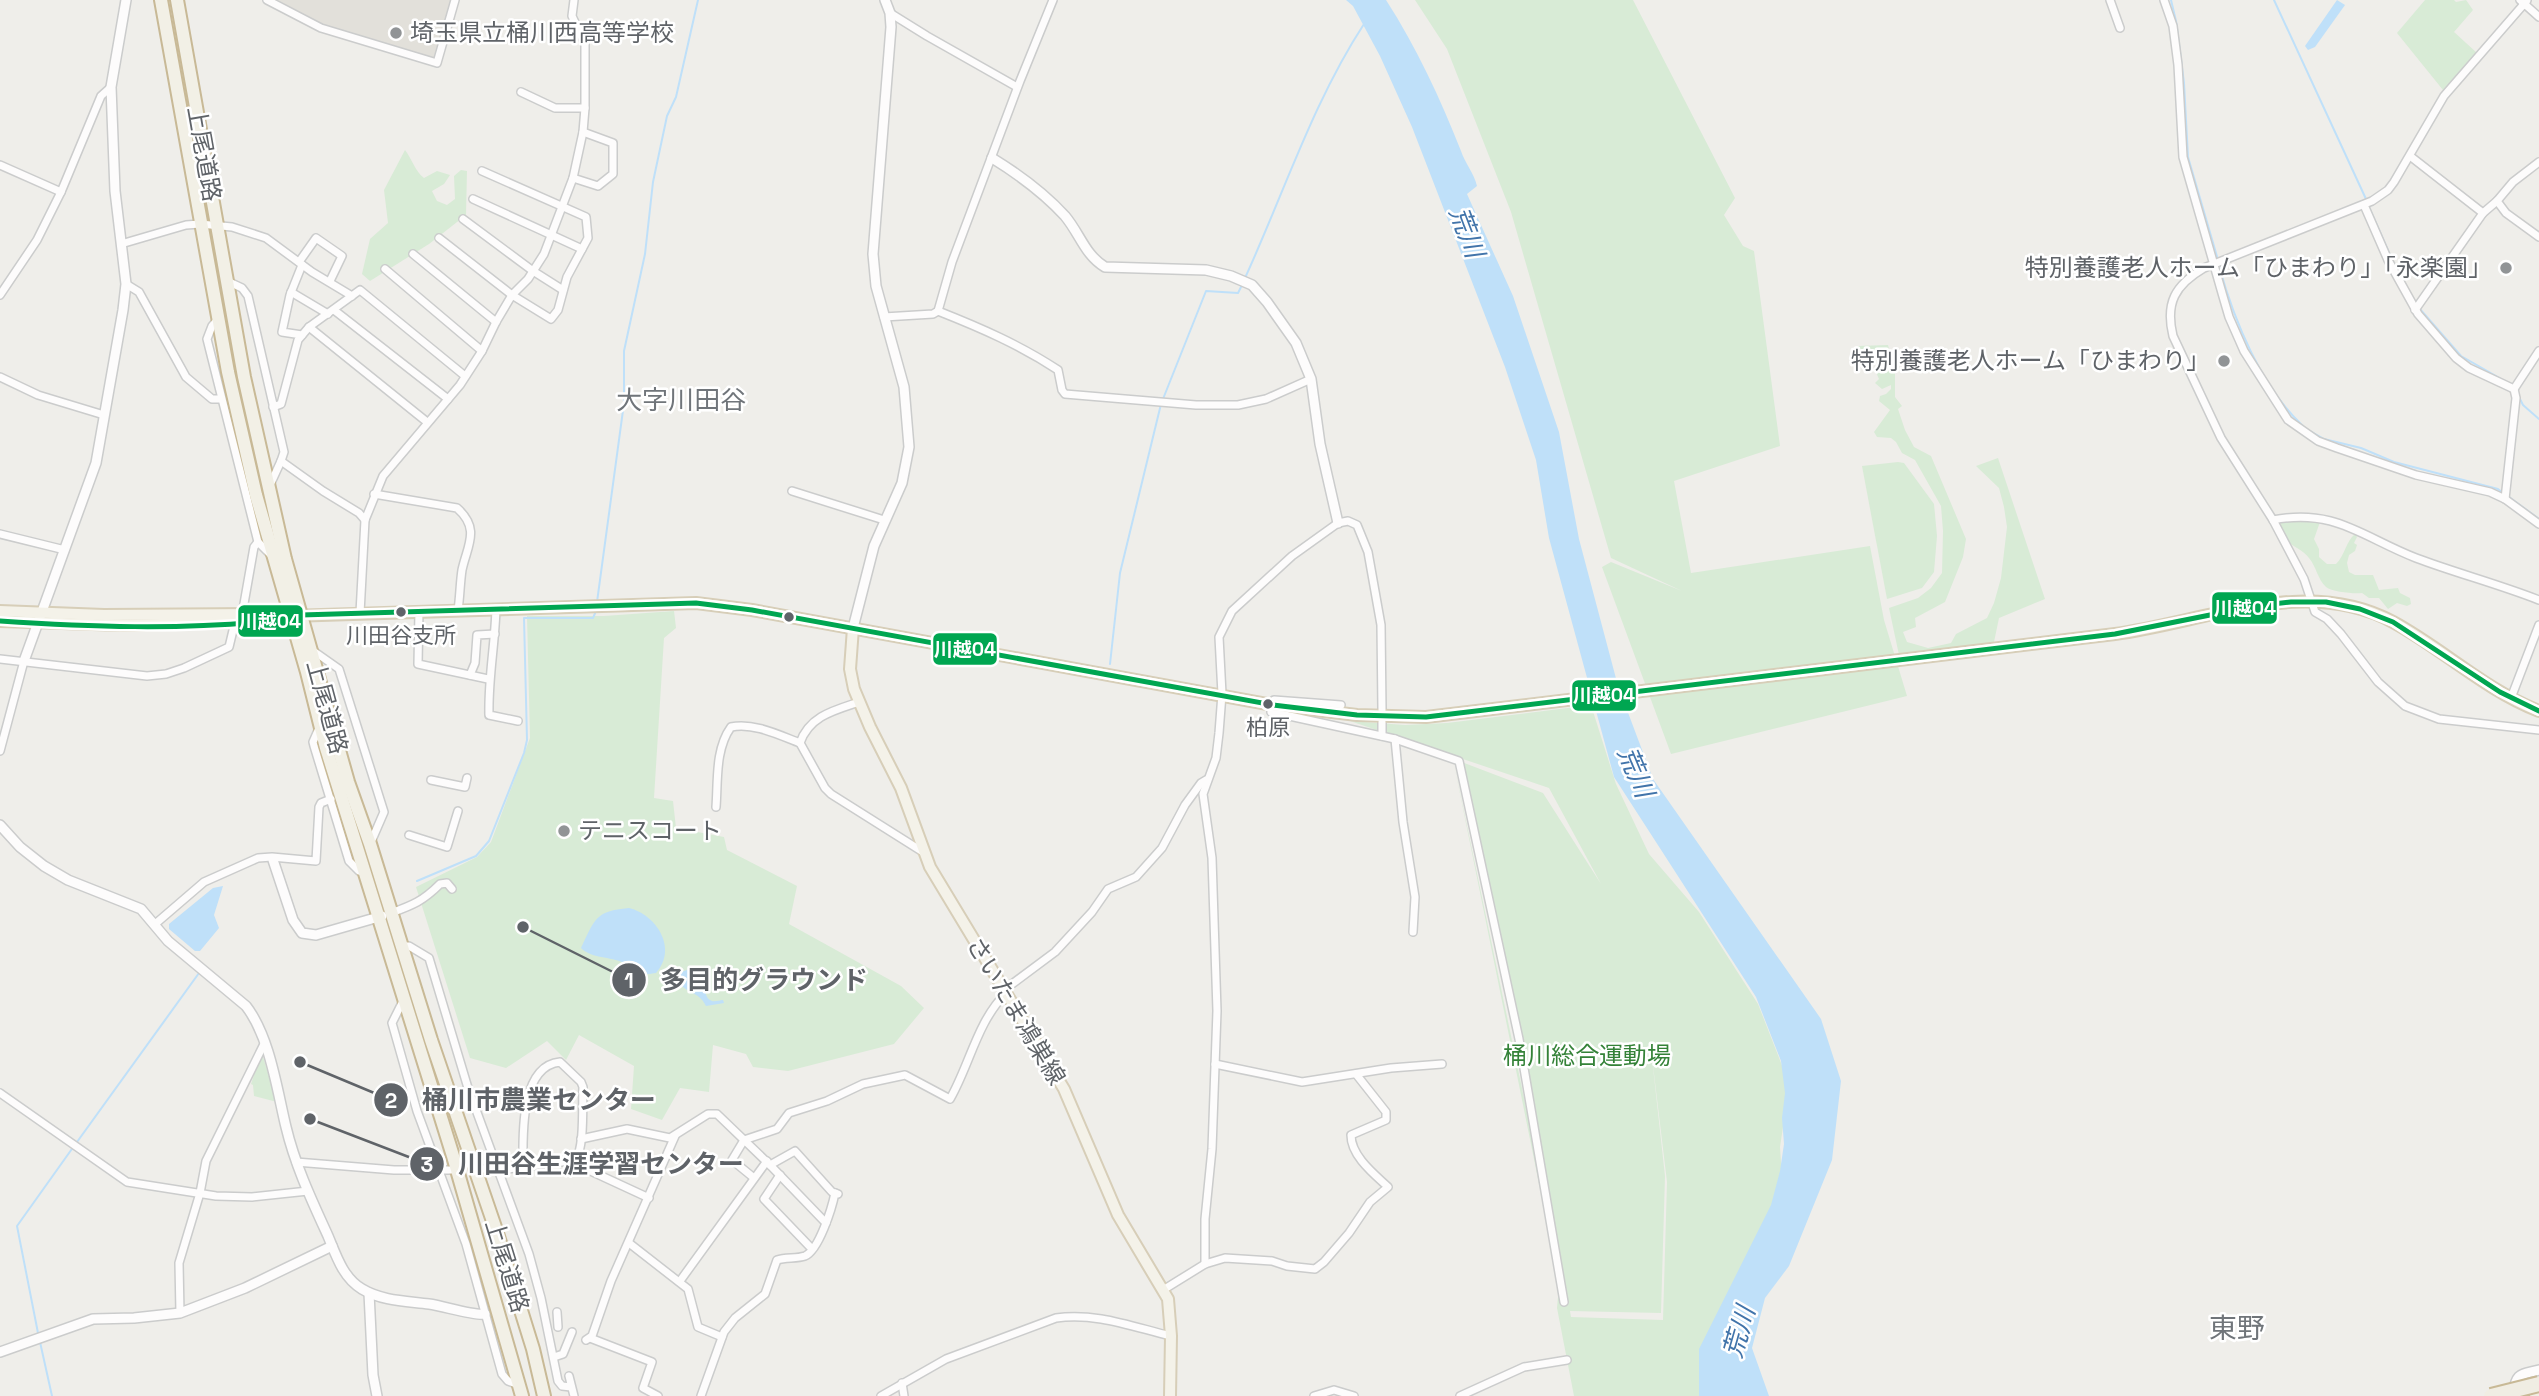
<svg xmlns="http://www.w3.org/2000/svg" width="2539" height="1396" font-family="'Space Grotesk','Noto Sans JP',sans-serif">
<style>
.education{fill:#e2e0da}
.green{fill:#d8ebd6;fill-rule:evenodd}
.water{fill:#bfe0f9}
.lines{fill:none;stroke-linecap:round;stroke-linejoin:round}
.stream{stroke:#bfe0f9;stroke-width:2}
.minor-casing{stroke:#cbcccc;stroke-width:10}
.tertiary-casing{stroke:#cbcccc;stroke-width:12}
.primary-casing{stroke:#d7ceb8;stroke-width:14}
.trunk-casing{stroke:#c8b996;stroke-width:16}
.motorway-casing{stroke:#c8b996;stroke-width:18}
.minor{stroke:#fdfcfc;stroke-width:7}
.tertiary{stroke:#fdfcfc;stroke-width:9}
.primary{stroke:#f4f2e9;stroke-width:10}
.trunk{stroke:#f2f0e6;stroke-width:12}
.motorway{stroke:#f0ede3;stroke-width:14}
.motorway-bridge-casing{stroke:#c8b996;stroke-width:18;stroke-linecap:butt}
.motorway-bridge{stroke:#f0ede3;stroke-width:14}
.bus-1-casing{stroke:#fff;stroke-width:10}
.bus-1{stroke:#00a651;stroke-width:5}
.poi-dot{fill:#919496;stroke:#fff;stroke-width:2.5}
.bus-dot{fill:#5f6368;stroke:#fff;stroke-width:2.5}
.labels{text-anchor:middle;stroke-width:5;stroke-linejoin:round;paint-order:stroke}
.bus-label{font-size:22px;fill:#5f6368;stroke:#fff}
.poi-label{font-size:24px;fill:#5f6368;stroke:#fff;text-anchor:start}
.street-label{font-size:24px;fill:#5f6368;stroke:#fff}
.park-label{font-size:24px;fill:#348238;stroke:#fff}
.water-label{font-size:26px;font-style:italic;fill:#4174aa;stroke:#fff}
.neighbourhood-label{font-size:26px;fill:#70757a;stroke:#fff}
.quarter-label{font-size:28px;fill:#70757a;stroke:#fff}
.leader{fill:none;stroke:#5f6368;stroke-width:2.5}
.callout-dot{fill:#5f6368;stroke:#fff;stroke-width:2.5}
.mark-label{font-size:21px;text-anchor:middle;font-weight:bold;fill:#fff}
.callout-label{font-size:26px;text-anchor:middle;font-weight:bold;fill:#5f6368;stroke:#fff;stroke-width:5;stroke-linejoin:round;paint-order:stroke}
.line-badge{stroke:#fff;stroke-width:2.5}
.badge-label{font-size:19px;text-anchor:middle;font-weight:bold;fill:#fff}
</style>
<rect width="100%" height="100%" fill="#efeeea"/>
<path class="education" d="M 274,0 L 452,0 L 436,57 L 433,58 L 329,27 Z"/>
<g class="green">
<path d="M 1415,0 L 1633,0 L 1735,198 L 1724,215 L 1743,246 L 1754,251 L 1780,446 L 1674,481 L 1691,573 L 1870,546 L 1884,620 L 1907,696 L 1671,754 L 1602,567 L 1611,562 L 1682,591 L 1611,558 L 1511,212 L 1447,49 Z"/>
<path d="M 2425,0 L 2454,0 L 2456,2 L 2466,0 L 2473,10 L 2454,32 L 2477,53 L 2443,90 L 2397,33 Z"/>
<path d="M 405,150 C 412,159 415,171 424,178 L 437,171 L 450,175 L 444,184 L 432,191 L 437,201 L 447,205 L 455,199 L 454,176 L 461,170 L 467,171 L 466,215 L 429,244 L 370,281 L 362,274 L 370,239 L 388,223 L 384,190 Z"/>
<path d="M 1888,345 L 1895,373 L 1895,397 L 1902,406 L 1898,409 L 1905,430 L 1914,447 L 1931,456 L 1966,539 L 1963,557 L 1945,602 L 1915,618 L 1916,627 L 1903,632 L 1907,642 L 1928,648 L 1951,643 L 1956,634 L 1987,618 L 1994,603 L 2001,578 L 2007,527 L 2004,507 L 1999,488 L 1976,466 L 1998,458 L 2045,599 L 1999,618 L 1994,642 L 1899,655 L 1889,608 L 1918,598 L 1931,588 L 1942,573 L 1943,531 L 1941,506 L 1915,460 L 1902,453 L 1896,442 L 1891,438 L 1877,437 L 1874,432 L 1890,410 L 1879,401 L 1880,396 L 1886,394 L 1891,389 L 1891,385 L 1882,389 L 1875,383 L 1879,379 L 1875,370 L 1879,363 L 1873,355 L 1868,360 L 1851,357 L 1858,346 Z"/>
<path d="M 1898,462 L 1904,463 L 1934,504 L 1937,536 L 1934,572 L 1922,588 L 1887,599 L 1862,466 Z"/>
<path d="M 2303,520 L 2320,522 L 2314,539 L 2319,549 L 2319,557 L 2327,564 L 2336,564 C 2345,555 2346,541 2355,534 L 2357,537 L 2354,543 L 2357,545 L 2355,551 L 2349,555 L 2347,563 L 2349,572 L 2355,575 L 2373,575 L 2379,590 L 2398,588 L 2400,593 L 2410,598 L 2411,604 L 2407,606 L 2397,603 L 2388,609 L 2379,598 L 2369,598 L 2362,593 C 2354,594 2332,592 2326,587 C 2318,580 2316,566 2309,558 C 2300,545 2278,545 2281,521 Z"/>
<path d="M 674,611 L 676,628 L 664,638 L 654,798 L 673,801 L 676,828 L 724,837 L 727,850 L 797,886 L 789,924 L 901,986 L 924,1008 L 894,1044 L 788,1071 L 753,1067 L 746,1054 L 713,1045 L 709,1092 L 680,1088 L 662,1120 L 631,1109 L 634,1066 L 579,1035 L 566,1060 L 547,1041 L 506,1068 L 470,1058 L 416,887 L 477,857 L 491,842 L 530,738 L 527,616 L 604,616 Z"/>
<path d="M 1591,705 L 1616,784 L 1649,854 L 1699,912 L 1758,1004 L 1783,1068 L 1787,1100 L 1780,1147 L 1782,1178 L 1701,1396 L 1574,1396 L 1557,1308 L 1559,1286 L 1553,1253 L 1453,759 L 1558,1260 L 1519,1039 L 1459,761 L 1543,793 L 1601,884 L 1549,788 L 1350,721 L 1405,725 L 1447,723 ZM 1651,1049 L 1667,1182 L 1663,1320 L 1571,1317 L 1570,1311 L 1661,1313 L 1665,1176 Z"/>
<path d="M 260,1057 L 263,1057 L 277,1102 L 254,1096 L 253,1085 L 251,1084 Z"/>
</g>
<g class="water">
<path d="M 1346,0 L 1386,0 C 1417,48 1440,98 1461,151 C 1465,163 1474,173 1477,186 L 1467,194 L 1513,296 L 1559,432 L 1579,539 L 1618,686 L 1653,779 L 1821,1019 L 1841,1081 L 1832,1160 L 1789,1266 L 1765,1298 L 1752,1348 L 1769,1396 L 1699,1396 L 1699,1349 L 1771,1205 L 1780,1171 L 1784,1144 L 1782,1118 L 1785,1093 L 1781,1061 L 1756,997 L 1614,777 L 1549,538 L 1536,460 L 1505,367 L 1412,127 L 1380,56 L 1353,6 Z"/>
<path d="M 2337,0 L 2345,5 L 2315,47 L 2308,50 L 2305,46 Z"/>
<path d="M 223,886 L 214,915 L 219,928 L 200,951 L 195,951 L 169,929 L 169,924 L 213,888 Z"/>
<path d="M 629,908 C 657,915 678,949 656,973 C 652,973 648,975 644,974 C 636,973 631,966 624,963 C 610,956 592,959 581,948 C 595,919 595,911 629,908 Z"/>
<path d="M 693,968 L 705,972 C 707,979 701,997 712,1001 C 715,1002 720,1000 723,1000 L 724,1003 L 706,1006 C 698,988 678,995 678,973 Z"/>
</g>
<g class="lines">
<g class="stream">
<path d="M 2171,0 L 2176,21 L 2184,83 L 2188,157 L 2218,260"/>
<path d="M 2274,0 L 2366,199"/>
<path d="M 2368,205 L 2394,264"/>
<path d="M 2219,266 C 2234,320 2261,387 2303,426"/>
<path d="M 1245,278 C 1284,193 1313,102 1364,24"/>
<path d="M 2419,308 L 2461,356 L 2510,384"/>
<path d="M 2519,397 L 2523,405 L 2539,419"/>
<path d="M 1163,399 L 1206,291 L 1238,293 L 1243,283"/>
<path d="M 2310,431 L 2324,439 L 2361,448 L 2394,462 L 2498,489 L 2504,494"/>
<path d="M 2509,497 L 2539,519"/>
<path d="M 597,602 L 624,403 L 624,351 L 645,254 L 653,182 L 667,116 L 676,97 L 698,0"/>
<path d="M 1110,664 L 1120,573 L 1161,404"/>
<path d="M 417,881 L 476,856 L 489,841 L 524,753 L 527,740 L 524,618 L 593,618 L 596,611"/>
<path d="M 77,1142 L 199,973"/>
<path d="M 38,1333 L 17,1226 L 74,1146"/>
<path d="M 40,1342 L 52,1396"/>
</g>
<defs>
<g id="minor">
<path d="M 267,0 L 321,28 L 437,63 L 455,0"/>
<path d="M 2110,0 L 2120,28"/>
<path d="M 2164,0 L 2173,26 L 2178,65 L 2183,157 L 2222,293 L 2229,317 L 2244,351 L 2288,420 L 2318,441 L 2337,448 L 2416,475 L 2490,492 L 2505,499 L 2539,524"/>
<path d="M 2520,0 L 2539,17"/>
<path d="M 2524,4 L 2444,96 L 2394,182 L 2388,190 L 2372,201 L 2204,268 C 2175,285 2165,303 2173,336 L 2221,438 L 2273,520 L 2304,579 L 2315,612 L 2327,619 L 2341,634 L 2378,682 L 2405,706 L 2439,719 L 2539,730"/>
<path d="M 890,13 L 927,36 L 1017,87"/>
<path d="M 521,92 L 555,108 L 585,108"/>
<path d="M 2410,156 L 2483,213"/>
<path d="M 2539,162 L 2513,182 L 2497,201 L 2506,213 L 2539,237"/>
<path d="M 0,165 L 61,192"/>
<path d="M 573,178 L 598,186 L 613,174 L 613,143 L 583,132"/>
<path d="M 473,199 L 582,249"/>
<path d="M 2364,205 L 2388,260 L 2418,314 L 2456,358 L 2469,368 L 2514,389 L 2539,351"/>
<path d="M 463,219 L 533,271 L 563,290"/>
<path d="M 439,238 L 512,295 L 551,319 L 558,310 L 567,277 L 588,238 L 586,217 L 482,171"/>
<path d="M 121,244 L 186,225 L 200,224 L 232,227 L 266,238 L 312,272 L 352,296"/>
<path d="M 413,254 L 496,322"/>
<path d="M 299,262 L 316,238 L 342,256 L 330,281"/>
<path d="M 385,269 L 482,351"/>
<path d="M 227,281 L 242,288 L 248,296 L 284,452 L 281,461 L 323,491 L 359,513 L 365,520"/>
<path d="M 126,284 L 139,292 L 186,377 L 212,399 L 221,399"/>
<path d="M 291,292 L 328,314"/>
<path d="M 0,295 L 37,240 L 61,192 L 101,96 L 111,87"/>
<path d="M 334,310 L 448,399"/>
<path d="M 2415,310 L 2483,213 L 2497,201"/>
<path d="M 938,311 L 952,262 L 1020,81 L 1053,0"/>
<path d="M 884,317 L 933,314 L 938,311 C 981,328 1020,345 1058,370 L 1062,390 L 1065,394 L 1196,405 L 1238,405 L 1266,399 L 1311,379"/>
<path d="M 218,319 L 212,326 L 207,339 L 258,542 L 271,555"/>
<path d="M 309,327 L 427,422"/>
<path d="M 302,335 L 282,332 L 290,295 L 302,265"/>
<path d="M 0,377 L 38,395 L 104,415"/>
<path d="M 273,407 L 281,404 L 298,340 L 309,327 L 360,290 L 465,376"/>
<path d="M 270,485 L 281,461"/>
<path d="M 792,491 L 884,520"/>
<path d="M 374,494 L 457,508 C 481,529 467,546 462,570 C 460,583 460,597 458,610"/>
<path d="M 2505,499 L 2516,398 L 2514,389"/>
<path d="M 2273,520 C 2335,508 2362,537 2416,558 C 2456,573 2498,584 2539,600"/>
<path d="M 0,534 L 65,550"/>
<path d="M 496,608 C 495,645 488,679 489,715 L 518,721"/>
<path d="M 419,611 L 418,664 L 488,679"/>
<path d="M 360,613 L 365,520 L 383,476 L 460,385 L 482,351 L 496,322 L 512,295 L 528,279 L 544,254 L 573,178 L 583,132 L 585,108 L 585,44 L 572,16 L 574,0"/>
<path d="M 242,615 L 254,547 L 258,542"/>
<path d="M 312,650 L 339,669 L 384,812 L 371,842"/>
<path d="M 0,659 L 147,676 L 166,674 L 184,668 L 229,647 L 235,622"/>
<path d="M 470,675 L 475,663 L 477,635 L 495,634"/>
<path d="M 2511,698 L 2539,625"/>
<path d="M 859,702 C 835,710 809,716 800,743 L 825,788 L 831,794 L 923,852"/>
<path d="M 1341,705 L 1274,700 L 1271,712 L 1395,739 L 1459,761 L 1519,1039 L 1564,1302"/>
<path d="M 320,726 L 313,742 L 314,746 L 349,861 L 359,871 L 365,872"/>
<path d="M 1382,736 L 1382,722"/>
<path d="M 1395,739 L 1403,822 L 1415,897 L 1413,932"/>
<path d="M 0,751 L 24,661"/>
<path d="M 431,780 L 465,787 L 467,778"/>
<path d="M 716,807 C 718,781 715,749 731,727 C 753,722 779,735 800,743"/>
<path d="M 409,835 L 447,847 L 458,811"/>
<path d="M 391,913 C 413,905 423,901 440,884 L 447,883 L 452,889"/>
<path d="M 154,925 L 204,882 L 258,858 L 272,857 L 316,861 L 319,807 L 321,803 L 331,799"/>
<path d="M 402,946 L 409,946 L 429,958 L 468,1088 L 529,1254 L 541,1298 L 558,1381 L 562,1386 L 571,1387"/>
<path d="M 1004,990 L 1055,952 L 1092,912 L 1108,889 L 1136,877 L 1162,848 L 1185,805 L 1201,783 L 1206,780"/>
<path d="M 404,999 L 392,1023 L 417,1111 L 466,1244 L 502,1374 L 508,1381 L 519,1385"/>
<path d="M 1215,1064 L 1302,1082 L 1391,1068 L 1442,1064"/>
<path d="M 0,1093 L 127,1182 L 216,1196 L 252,1197 L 308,1191"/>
<path d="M 581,1139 L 627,1129 L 670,1138 L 708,1114 L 717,1114 L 770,1165 L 826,1223"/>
<path d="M 296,1162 L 394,1170 L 451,1170"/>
<path d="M 770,1165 L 795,1151 L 832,1192 L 838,1194"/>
<path d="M 523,1167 C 523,1139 519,1066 560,1062 L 581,1082 L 583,1087 C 582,1107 585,1146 575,1162"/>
<path d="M 484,1169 L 507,1169 L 569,1161 L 649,1198"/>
<path d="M 780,1175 L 764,1199 L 812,1249"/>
<path d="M 754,1178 L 732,1160 L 744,1140 L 777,1129 L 789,1113 L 827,1101 L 863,1084 L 905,1075 L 950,1099 C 970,1064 977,1022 1006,993"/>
<path d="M 629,1243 L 688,1289 L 698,1327 L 722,1337"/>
<path d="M 1205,1264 L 1205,1219 L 1212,1149 L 1217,1011 L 1212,858 L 1203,794 L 1216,758 L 1219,733 L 1222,694 L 1219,637 L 1232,611 L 1292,556 L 1338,523 L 1348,521 L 1357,525 L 1368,552 L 1381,625 L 1382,710"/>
<path d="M 680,1281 L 767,1161"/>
<path d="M 1163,1290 L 1205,1264 L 1225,1258 L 1272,1261 L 1287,1266 L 1315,1269 L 1324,1262 L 1349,1233 L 1370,1202 L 1388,1187 C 1374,1174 1351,1156 1351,1135 L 1386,1120 L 1386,1112 L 1356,1074"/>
<path d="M 557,1312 L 558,1327"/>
<path d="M 180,1313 L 179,1263 L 200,1193 L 206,1161 L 264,1044"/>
<path d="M 590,1338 L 652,1362 L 643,1388 L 658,1396"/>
<path d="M 586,1340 L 592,1336 L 611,1281 L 675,1136"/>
<path d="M 554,1357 L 563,1354 L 572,1332"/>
<path d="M 569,1376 L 574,1396"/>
<path d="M 902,1383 L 904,1396"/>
<path d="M 701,1396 L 724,1332 L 735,1318 L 765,1294 L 777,1260 C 786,1257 796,1259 805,1256 C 819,1250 832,1208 835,1193"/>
<path d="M 881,1396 L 946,1359 L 1056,1318 C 1095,1312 1133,1327 1171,1336"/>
<path d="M 1314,1396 L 1334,1390 L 1354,1396"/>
<path d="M 1460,1396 L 1524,1367 L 1567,1360"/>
</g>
<g id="tertiary">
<path d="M 2524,4 L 2526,0"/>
<path d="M 992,158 C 1018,174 1044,193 1065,216 C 1080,234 1085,255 1105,267 L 1206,270 L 1231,276 L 1252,285 L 1267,302 L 1296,343 L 1311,379 L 1320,444 L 1338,523"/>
<path d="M 853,628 L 874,546 L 902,483 L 909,447 L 904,387 L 876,286 L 873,254 L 891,27 L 890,13 L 885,0"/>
<path d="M 24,661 L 96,463 L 123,310 L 126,284 L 115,191 L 111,87 L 126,0"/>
<path d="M 0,825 L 20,847 L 44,866 L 68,880 L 141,909 L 168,941 L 246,1006 C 270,1037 277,1090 286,1127 C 295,1165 312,1201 328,1236 C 336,1255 343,1278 362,1289 C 382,1301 406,1301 429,1304 C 444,1306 474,1316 485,1314"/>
<path d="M 273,860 L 293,920 L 302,933 L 316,935 L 382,916"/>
<path d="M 369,1293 L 373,1375 L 377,1396"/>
<path d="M 0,1352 L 93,1319 L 134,1318 L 180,1313 L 245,1288 L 332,1246"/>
<path d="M 2513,1393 C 2517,1372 2520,1375 2539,1370"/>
</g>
<g id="primary">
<path d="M 0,611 L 104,615 L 271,614 L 290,616 L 696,603 L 752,610 L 1273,705 L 1357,715 L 1426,717 L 2115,634 C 2205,622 2306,575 2393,622 C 2443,649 2485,690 2539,711"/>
<path d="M 0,621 L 123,625 L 273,621 L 284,618"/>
<path d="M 853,628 L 850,669 L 854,689 L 870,727 L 901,788 L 930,867 L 1064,1089 L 1118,1215 L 1168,1299 L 1171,1336 L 1170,1396"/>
</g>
<g id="trunk">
<path d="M 161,0 L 228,372 L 256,495 L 307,672 L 326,748 L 453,1156 L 522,1396"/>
<path d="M 177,0 L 244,377 L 285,559 L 348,782 L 370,844 L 431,1040 L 497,1233 L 533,1349 L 544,1396"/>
</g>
<path id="motorway" d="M 2537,1396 L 2539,1395"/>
</defs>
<use href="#minor" class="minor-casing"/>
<use href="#tertiary" class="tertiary-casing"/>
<use href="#primary" class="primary-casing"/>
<use href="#trunk" class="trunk-casing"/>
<use href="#motorway" class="motorway-casing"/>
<use href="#minor" class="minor"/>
<use href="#tertiary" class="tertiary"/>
<use href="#primary" class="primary"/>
<use href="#trunk" class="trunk"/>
<use href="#motorway" class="motorway"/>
<defs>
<path id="motorway-bridge" d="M 2491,1396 L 2539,1384"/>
</defs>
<use href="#motorway-bridge" class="motorway-bridge-casing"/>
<use href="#motorway-bridge" class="motorway-bridge"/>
<defs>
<path id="bus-1" d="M 0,621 C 89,627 180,630 269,621 C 280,620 290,616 301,615 L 696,603 L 752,610 L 1273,705 L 1357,715 L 1426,717 L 2115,634 L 2255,606 L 2291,602 L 2326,602 L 2360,609 L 2393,622 L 2500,692 L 2539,711"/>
</defs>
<use href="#bus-1" class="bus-1-casing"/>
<use href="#bus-1" class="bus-1"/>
</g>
<g class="poi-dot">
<circle cx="396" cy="33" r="7"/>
<circle cx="2506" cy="268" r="7"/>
<circle cx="2224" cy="361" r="7"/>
<circle cx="564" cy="831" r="7"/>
</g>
<g class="bus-dot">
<circle cx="401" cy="612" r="6"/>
<circle cx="789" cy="617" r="6"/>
<circle cx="1268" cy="704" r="6"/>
</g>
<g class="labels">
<g class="bus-label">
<text x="401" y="643">川田谷支所</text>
<text x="1268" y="735">柏原</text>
</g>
<g class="poi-label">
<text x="410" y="41">埼玉県立桶川西高等学校</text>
<text x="2492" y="276" text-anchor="end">特別養護老人ホーム「ひまわり」「永楽園」</text>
<text x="2210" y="369" text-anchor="end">特別養護老人ホーム「ひまわり」</text>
<text x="578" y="839">テニスコート</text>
</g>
<g class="street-label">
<text transform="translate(204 154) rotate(80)" y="8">上尾道路</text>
<text transform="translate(327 707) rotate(75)" y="8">上尾道路</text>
<text transform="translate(1016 1011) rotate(59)" y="8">さいたま鴻巣線</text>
<text transform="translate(507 1266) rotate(73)" y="8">上尾道路</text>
</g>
<g class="park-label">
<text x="1587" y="1064">桶川総合運動場</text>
</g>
<g class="water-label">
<text transform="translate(1467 232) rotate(69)" y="9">荒川</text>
<text transform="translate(1636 772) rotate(67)" y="9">荒川</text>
<text transform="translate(1739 1332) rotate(-74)" y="9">荒川</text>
</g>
<g class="neighbourhood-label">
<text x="681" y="409">大字川田谷</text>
</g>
<g class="quarter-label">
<text x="2237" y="1338">東野</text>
</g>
</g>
<path class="leader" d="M523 927L629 980M300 1062L391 1100M310 1119L427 1164"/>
<g class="callout-dot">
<circle cx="523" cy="927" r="7"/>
<circle cx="300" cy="1062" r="7"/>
<circle cx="310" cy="1119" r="7"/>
<circle cx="629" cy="980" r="18"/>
<circle cx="391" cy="1100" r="18"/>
<circle cx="427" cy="1164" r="18"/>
</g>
<g class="mark-label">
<text x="629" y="988">1</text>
<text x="391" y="1108">2</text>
<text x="427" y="1172">3</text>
</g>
<g class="callout-label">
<text x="764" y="989">多目的グラウンド</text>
<text x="539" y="1109">桶川市農業センター</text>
<text x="601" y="1173">川田谷生涯学習センター</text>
</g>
<g class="line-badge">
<rect x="2211" y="591" width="67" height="34" rx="7" fill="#00a651"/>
<rect x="237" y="604" width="67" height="34" rx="7" fill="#00a651"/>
<rect x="932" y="632" width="66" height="34" rx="7" fill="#00a651"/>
<rect x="1571" y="679" width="66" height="33" rx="7" fill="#00a651"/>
</g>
<g class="badge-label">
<text x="2245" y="615">川越04</text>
<text x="270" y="628">川越04</text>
<text x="965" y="656">川越04</text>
<text x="1604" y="702">川越04</text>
</g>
</svg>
